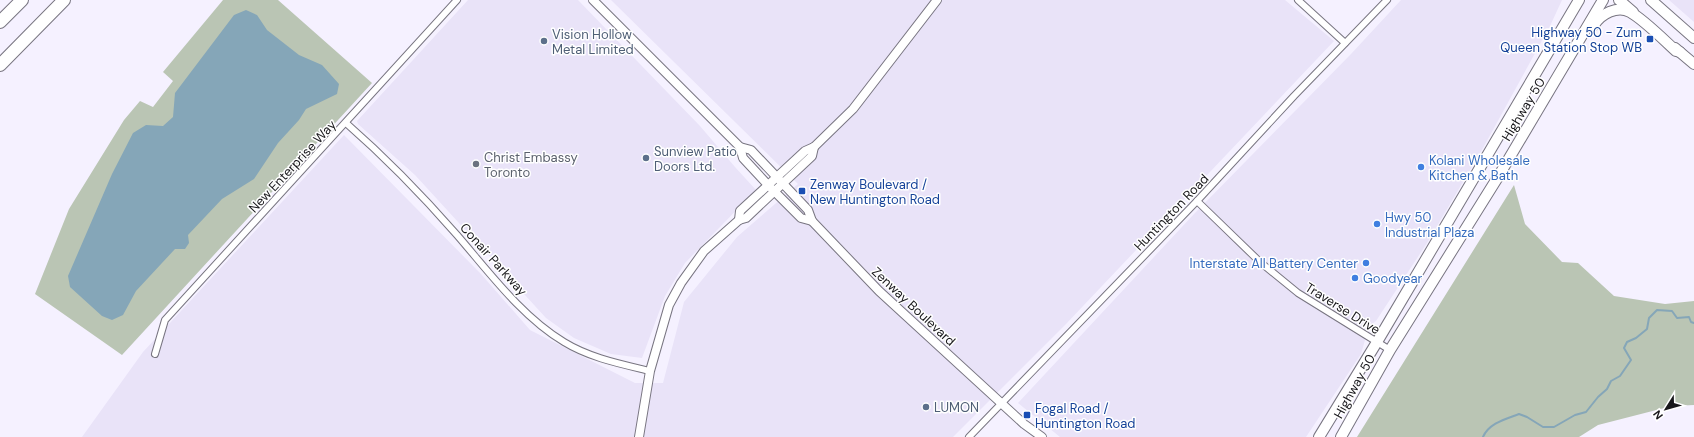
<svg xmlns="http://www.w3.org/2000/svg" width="1694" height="437" font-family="'DM Sans',sans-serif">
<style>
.built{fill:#e9e3f8}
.green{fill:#bac5b4}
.water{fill:#85a6b8}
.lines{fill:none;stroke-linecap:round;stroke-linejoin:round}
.stream{stroke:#85a6b8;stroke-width:2}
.minor-casing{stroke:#787581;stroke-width:8}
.tertiary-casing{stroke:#787581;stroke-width:10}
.primary-casing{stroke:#787581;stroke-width:12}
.motorway-casing{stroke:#787581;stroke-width:14}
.minor{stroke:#fff;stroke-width:6}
.tertiary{stroke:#fff;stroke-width:8}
.primary{stroke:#fff;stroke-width:10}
.motorway{stroke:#fff;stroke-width:12}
.transit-dot{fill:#1a4fb4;stroke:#fff;stroke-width:1.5}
.service-dot{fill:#5c6f8a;stroke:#fff;stroke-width:1.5}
.worship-dot{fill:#6b7280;stroke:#fff;stroke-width:1.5}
.shop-dot{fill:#3f7fe0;stroke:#fff;stroke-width:1.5}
.labels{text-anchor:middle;stroke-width:3;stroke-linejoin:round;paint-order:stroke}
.transit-label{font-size:13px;fill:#164399;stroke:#fff;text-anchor:start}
.service-label{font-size:13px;fill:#4e5e75;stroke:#fff;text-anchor:start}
.street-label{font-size:13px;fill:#18171b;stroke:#fff}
.worship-label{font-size:13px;fill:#5b616d;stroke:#fff;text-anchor:start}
.shop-label{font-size:13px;fill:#366cbe;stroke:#fff;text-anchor:start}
</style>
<rect width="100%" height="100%" fill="#f5f1ff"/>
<g class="built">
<path d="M 468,0 L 578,0 L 700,126 L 735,167 L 756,190 L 685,263 L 665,296 L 642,358 L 611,354 L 574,338 L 546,318 L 415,175 L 358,124 L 357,121 Z"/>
<path d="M 611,0 L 1285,0 L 1334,41 L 1066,324 L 953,437 L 82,437 L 143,352 L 344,135 L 481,274 L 530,330 L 635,383 L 663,383 L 684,302 L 737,237 L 798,184 Z"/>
<path d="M 1401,0 L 1562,0 L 1550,26 L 1483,148 L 1427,243 L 1376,321 L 1369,326 L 1361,354 L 1306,437 L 1060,437 L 1018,403 L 1194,214 L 1351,54 Z"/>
<path d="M 1669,0 L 1694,0 L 1694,22 Z"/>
</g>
<g class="green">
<path d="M 223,0 L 278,0 L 372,83 L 122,355 L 35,294 L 69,209 L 124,120 L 140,101 L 153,107 L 173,81 L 163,72 Z"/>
<path d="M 1514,185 L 1525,224 L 1562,262 L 1578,263 L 1614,296 L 1665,304 L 1694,301 L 1694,405 L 1672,406 L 1598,425 L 1579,437 L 1357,437 Z"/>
</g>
<path class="water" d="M 246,10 L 257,15 L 267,30 L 299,55 L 322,65 L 339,84 L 337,94 L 306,109 L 299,120 L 278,143 L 254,179 L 222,199 L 188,235 L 189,243 L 185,249 L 175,249 L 136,291 L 123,315 L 112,320 L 102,316 L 70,287 L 68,276 L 112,174 L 133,133 L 146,125 L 163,126 L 173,117 L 175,93 L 234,15 Z"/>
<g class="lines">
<path class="stream" d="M 1483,437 C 1489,423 1506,419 1519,414 L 1527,417 L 1543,427 L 1554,427 L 1575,415 L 1586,412 L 1598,397 L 1607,389 L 1611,381 L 1620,376 L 1631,360 L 1624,348 L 1627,342 L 1636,338 L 1647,329 L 1649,318 L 1657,310 L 1672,311 L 1677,318 L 1689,317 L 1691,322 L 1694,323"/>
<defs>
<g id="minor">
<path d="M 1298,0 L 1345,43"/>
<path d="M 346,123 C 386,158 422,195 457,235 C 489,272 522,317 564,342 C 590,358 621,364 650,371"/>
<path d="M 1197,201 L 1260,262 L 1298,293 L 1390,350"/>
<path d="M 155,354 L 165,320 L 457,0"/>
<path d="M 969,437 L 1197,201 L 1294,96 L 1387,0"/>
</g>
<g id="tertiary">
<path d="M 593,0 L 740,147 L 751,150 L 808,210 L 812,221 L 879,291 L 1024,424 L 1042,437"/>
<path d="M 740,147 L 743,158 L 768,185 L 801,218 L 812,221"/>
<path d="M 739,220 L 740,211 L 805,151 L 814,147 L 853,109 L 937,0"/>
<path d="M 639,437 L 650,371 L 669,305 L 681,283 L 704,251 L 739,220 L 746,218 L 812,156 L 814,147"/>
</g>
<g id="primary">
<path d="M 1619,0 L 1633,12"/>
<path d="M 1651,0 L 1694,38"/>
<path d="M 1594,25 C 1601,14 1617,5 1630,12 C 1643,19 1664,40 1676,51 L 1680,52"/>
<path d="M 1675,48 L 1694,64"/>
<path d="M 1319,437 L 1377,342 L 1579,0"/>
<path d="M 1341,437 L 1390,350 L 1498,177 L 1603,0"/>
</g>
<g id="motorway">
<path d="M 0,22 L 22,0"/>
<path d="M 0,65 L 64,0"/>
</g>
</defs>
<use href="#minor" class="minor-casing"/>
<use href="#tertiary" class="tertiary-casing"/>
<use href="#primary" class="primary-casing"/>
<use href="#motorway" class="motorway-casing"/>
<use href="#minor" class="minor"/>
<use href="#tertiary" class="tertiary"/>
<use href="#primary" class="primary"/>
<use href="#motorway" class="motorway"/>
</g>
<g class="transit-dot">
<rect x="1646" y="35" width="8" height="8" rx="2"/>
<rect x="798" y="187" width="8" height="8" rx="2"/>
<rect x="1023" y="411" width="8" height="8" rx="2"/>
</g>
<g class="service-dot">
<circle cx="544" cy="41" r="4"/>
<circle cx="646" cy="158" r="4"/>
<circle cx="926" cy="407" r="4"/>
</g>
<circle class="worship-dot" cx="476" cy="164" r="4"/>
<g class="shop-dot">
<circle cx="1421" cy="167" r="4"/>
<circle cx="1377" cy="224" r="4"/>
<circle cx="1366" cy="263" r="4"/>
<circle cx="1355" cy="278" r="4"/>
</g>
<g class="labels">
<g class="transit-label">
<text x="1642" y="37" text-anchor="end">Highway 50 - Zum<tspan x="1642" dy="15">Queen Station Stop WB</tspan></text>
<text x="810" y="189">Zenway Boulevard /<tspan x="810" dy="15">New Huntington Road</tspan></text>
<text x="1035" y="413">Fogal Road /<tspan x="1035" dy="15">Huntington Road</tspan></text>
</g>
<g class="service-label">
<text x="552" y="39">Vision Hollow<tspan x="552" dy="15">Metal Limited</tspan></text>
<text x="654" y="156">Sunview Patio<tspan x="654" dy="15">Doors Ltd.</tspan></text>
<text x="934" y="412">LUMON</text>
</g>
<g class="street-label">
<text transform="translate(1523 109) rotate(-59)" y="5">Highway 50</text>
<text transform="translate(292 166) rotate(-47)" y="5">New Enterprise Way</text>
<text transform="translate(1171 212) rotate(-46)" y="5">Huntington Road</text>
<text transform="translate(494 259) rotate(48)" y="5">Conair Parkway</text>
<text transform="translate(914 306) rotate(43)" y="5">Zenway Boulevard</text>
<text transform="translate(1343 308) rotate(32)" y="5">Traverse Drive</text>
<text transform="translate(1354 386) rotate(-61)" y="5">Highway 50</text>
</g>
<g class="worship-label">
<text x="484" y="162">Christ Embassy<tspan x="484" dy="15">Toronto</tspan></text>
</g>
<g class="shop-label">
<text x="1429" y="165">Kolani Wholesale<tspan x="1429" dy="15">Kitchen &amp; Bath</tspan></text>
<text x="1385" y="222">Hwy 50<tspan x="1385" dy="15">Industrial Plaza</tspan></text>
<text x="1358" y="268" text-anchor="end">Interstate All Battery Center</text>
<text x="1363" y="283">Goodyear</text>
</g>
</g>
<g transform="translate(1666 409) rotate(233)" stroke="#ffffff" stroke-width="3" paint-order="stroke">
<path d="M0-3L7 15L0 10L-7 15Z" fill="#18171b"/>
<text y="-6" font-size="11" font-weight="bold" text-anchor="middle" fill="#18171b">N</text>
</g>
</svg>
